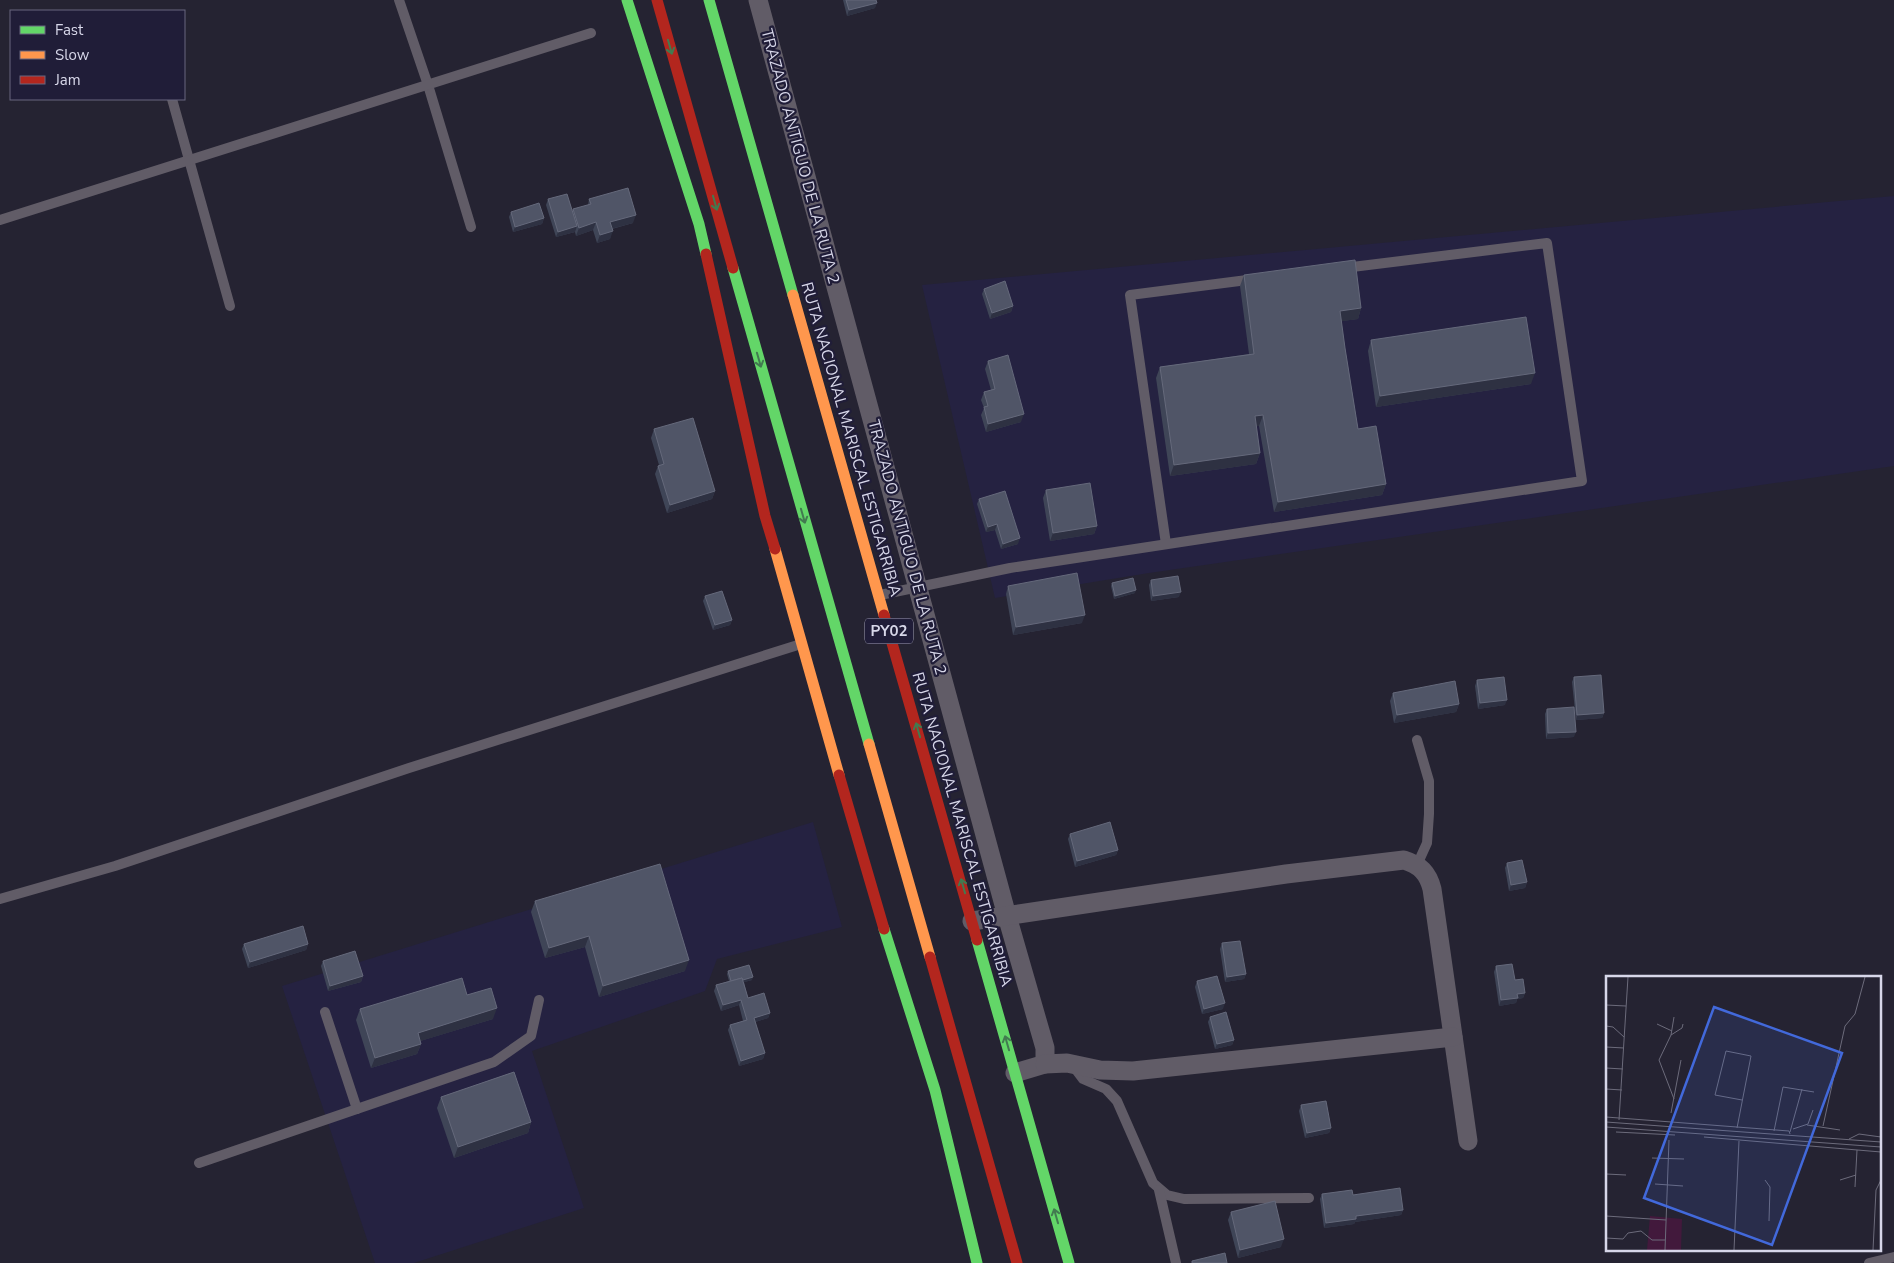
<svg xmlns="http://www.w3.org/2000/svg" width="1894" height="1263" font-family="'Nunito Sans',sans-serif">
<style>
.built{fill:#252241}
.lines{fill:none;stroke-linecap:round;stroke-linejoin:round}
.lane{stroke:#615c67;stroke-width:10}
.street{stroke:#615c67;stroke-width:19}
.fast{stroke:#63d668;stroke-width:11}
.slow{stroke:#ff974d;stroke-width:11}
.jam{stroke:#b3261e;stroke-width:11}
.wall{fill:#3f4557}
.shaded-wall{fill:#2e3142}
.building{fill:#505567;stroke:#65697b}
.oneway{stroke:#427a50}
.labels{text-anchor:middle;stroke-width:4.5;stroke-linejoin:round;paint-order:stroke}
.shield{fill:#201d38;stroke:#a09fb4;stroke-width:1}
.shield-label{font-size:15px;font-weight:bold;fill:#d7d7e9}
.street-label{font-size:16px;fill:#d7d7e9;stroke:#201d38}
.inset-road{fill:none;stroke:#6c6b7b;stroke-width:1}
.view{fill:#4269db;fill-opacity:0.15;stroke:#4269db;stroke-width:2.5}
.inset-edge{fill:none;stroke:#d7d7e9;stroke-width:2.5}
</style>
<rect width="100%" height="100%" fill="#252332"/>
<g class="built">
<path d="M 1894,196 L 1894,466 L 1149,573 L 995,598 L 922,285 Z"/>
<path d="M 813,822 L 842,927 L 717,959 L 705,991 L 532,1051 L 584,1208 L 414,1263 L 375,1263 L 282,986 Z"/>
</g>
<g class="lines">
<g class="lane">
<path d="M 399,0 L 428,85 L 471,227"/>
<path d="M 172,99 L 230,306"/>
<path d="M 0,220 L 591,33"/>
<path d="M 1166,544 L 1130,295 L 1255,279"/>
<path d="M 880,595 L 1010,568 L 1582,481 L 1547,243 L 1344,268"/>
<path d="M 1417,740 L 1429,781 L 1429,814 L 1427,843 L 1417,865"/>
<path d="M 0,899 L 115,866 L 409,768 L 801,644"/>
<path d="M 325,1012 L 357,1109"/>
<path d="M 1076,1065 L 1077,1071 L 1083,1079 L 1106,1089 L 1117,1101 L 1153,1183 L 1167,1195 L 1184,1199 L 1309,1198"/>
<path d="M 199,1163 L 494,1062 L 531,1036 L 539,1000"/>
<path d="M 1159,1190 L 1176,1263"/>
<path d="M 1869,1263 L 1894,1257"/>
</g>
<g class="street">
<path d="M 758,0 L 1007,916 L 1045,1048 L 1045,1064 L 1015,1073"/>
<path d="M 972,921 L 1286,874 L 1404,860 C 1420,865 1428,873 1432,889 L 1468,1141"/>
<path d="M 1045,1064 L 1067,1063 L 1100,1070 L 1133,1071 L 1453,1037"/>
</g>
<g class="fast">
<path d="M 627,0 L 699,224 L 706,254"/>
<path d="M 709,0 L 793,295"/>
<path d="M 733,268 L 869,744"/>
<path d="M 884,929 L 935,1090 L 977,1263"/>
<path d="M 977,940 L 1069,1263"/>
</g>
<g class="slow">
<path d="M 793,295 L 884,615"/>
<path d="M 775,549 L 839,775"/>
<path d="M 869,744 L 930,957"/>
</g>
<g class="jam">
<path d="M 657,0 L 733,268"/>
<path d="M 706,254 L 765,516 L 775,549"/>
<path d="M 884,615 L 977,940"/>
<path d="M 839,775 L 884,929"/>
<path d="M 930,957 L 1017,1263"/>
</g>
</g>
<g class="wall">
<path d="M 843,0 L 876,0 L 875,8 L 847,16 Z"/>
<path d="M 548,199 L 572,212 L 573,209 L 588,205 L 589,199 L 633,223 L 612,229 L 610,239 L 597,243 L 593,230 L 576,236 L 575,232 L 556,237 L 546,205 Z"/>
<path d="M 511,212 L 544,218 L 542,224 L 513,232 L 509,217 Z"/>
<path d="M 1244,275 L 1361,308 L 1358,319 L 1341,321 L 1345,348 L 1358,429 L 1386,484 L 1382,495 L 1274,512 L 1259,426 L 1256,426 L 1260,453 L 1256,464 L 1170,476 L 1156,378 L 1160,367 L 1249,354 L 1240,286 Z"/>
<path d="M 984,289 L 1013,306 L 1011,312 L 990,319 L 982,294 Z"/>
<path d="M 1371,340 L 1531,384 L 1376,407 L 1368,351 Z"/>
<path d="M 988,361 L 1021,422 L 986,432 L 981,415 L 984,408 L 981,400 L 984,392 L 991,390 L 985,369 Z"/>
<path d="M 654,429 L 715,491 L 712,499 L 667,513 L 655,474 L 658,466 L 659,465 L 651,438 Z"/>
<path d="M 1046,490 L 1097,526 L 1094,534 L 1050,541 L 1043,498 Z"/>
<path d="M 979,499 L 1018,544 L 1001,549 L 995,530 L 986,532 L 977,504 Z"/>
<path d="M 1151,580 L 1179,597 L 1151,601 L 1149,585 Z"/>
<path d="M 1112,583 L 1135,593 L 1114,599 L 1111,586 Z"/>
<path d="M 1008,586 L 1082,623 L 1013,635 L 1006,594 Z"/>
<path d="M 705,596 L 732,620 L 730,625 L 713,630 L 703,601 Z"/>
<path d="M 1574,677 L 1604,713 L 1602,718 L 1576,720 L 1572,682 Z"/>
<path d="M 1477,680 L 1505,705 L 1478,709 L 1475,686 Z"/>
<path d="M 1393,693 L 1459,704 L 1456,712 L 1394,723 L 1390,701 Z"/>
<path d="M 1547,709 L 1574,737 L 1546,739 L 1545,714 Z"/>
<path d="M 1070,834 L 1118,850 L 1116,855 L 1075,867 L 1068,839 Z"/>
<path d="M 1507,863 L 1527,882 L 1525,888 L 1509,891 L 1505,868 Z"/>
<path d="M 535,901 L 685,971 L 599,997 L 585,947 L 545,958 L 531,912 Z"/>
<path d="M 1222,943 L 1246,974 L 1244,979 L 1225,982 L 1220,949 Z"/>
<path d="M 244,944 L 308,944 L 306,950 L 248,968 L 242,949 Z"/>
<path d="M 323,961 L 363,976 L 361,982 L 328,991 L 321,966 Z"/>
<path d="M 1496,966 L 1515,980 L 1525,993 L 1523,998 L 1517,999 L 1516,1003 L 1499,1006 L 1494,972 Z"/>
<path d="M 728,971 L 752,980 L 744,982 L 748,998 L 770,1013 L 768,1018 L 755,1022 L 765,1053 L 763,1059 L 739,1066 L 728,1030 L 730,1025 L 743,1021 L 739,1005 L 721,1011 L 714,991 L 716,985 L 729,981 L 727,974 Z"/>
<path d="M 1197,981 L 1223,1009 L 1202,1014 L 1195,987 Z"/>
<path d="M 467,995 L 493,1019 L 420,1041 L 421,1044 L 417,1054 L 371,1068 L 356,1020 L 360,1009 Z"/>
<path d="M 1210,1017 L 1234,1040 L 1232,1045 L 1215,1049 L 1208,1022 Z"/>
<path d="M 441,1097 L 531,1122 L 528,1133 L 454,1158 L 437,1108 Z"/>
<path d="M 1301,1105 L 1331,1128 L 1329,1133 L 1305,1138 L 1299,1111 Z"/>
<path d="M 1322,1194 L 1353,1195 L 1403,1210 L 1401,1215 L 1355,1222 L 1354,1224 L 1324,1228 L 1320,1199 Z"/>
<path d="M 1231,1212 L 1281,1247 L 1238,1258 L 1228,1220 Z"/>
</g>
<g class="shaded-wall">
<path d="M 877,3 L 875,8 L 847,16 L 849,10 Z"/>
<path d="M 636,215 L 633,223 L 607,230 L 610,222 Z"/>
<path d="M 544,218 L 542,224 L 513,232 L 515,227 Z"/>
<path d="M 596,222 L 593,230 L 576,236 L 579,228 Z"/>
<path d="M 577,226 L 575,232 L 556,237 L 558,232 Z"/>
<path d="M 613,231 L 610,239 L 597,243 L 600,235 Z"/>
<path d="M 1013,306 L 1011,312 L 990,319 L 992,313 Z"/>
<path d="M 1361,308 L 1358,319 L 1336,322 L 1340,311 Z"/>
<path d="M 1535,373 L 1531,384 L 1376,407 L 1380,396 Z"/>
<path d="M 1024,414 L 1021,422 L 986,432 L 988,424 Z"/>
<path d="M 1263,415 L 1259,426 L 1251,427 L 1255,416 Z"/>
<path d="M 1260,453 L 1256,464 L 1170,476 L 1174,465 Z"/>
<path d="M 1386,484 L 1382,495 L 1274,512 L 1278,502 Z"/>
<path d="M 715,491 L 712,499 L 667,513 L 670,505 Z"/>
<path d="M 997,524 L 995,530 L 986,532 L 988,527 Z"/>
<path d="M 1097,526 L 1094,534 L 1050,541 L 1053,533 Z"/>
<path d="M 1020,538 L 1018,544 L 1001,549 L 1003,544 Z"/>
<path d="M 1136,590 L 1135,593 L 1114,599 L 1115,596 Z"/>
<path d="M 1181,592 L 1179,597 L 1151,601 L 1153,596 Z"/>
<path d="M 1085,615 L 1082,623 L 1013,635 L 1016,627 Z"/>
<path d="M 732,620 L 730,625 L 713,630 L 715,625 Z"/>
<path d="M 1507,700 L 1505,705 L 1478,709 L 1480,703 Z"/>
<path d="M 1459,704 L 1456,712 L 1394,723 L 1397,715 Z"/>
<path d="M 1604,713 L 1602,718 L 1576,720 L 1577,715 Z"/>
<path d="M 1576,732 L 1574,737 L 1546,739 L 1548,733 Z"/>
<path d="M 1118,850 L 1116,855 L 1075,867 L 1077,861 Z"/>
<path d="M 1527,882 L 1525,888 L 1509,891 L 1511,885 Z"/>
<path d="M 589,936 L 585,947 L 545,958 L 549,948 Z"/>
<path d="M 308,944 L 306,950 L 248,968 L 250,962 Z"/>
<path d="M 689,960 L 685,971 L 599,997 L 603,986 Z"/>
<path d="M 1246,974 L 1244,979 L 1225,982 L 1227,977 Z"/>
<path d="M 363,976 L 361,982 L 328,991 L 330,986 Z"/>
<path d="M 753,977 L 752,980 L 731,986 L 732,983 Z"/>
<path d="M 1525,993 L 1523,998 L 1517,999 L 1516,1003 L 1499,1006 L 1501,1000 L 1517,994 Z"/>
<path d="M 741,1000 L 739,1005 L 721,1011 L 723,1005 Z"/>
<path d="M 1225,1003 L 1223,1009 L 1202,1014 L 1204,1009 Z"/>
<path d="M 497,1008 L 493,1019 L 414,1043 L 418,1033 Z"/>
<path d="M 770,1013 L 768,1018 L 752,1023 L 754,1018 Z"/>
<path d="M 1234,1040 L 1232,1045 L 1215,1049 L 1217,1044 Z"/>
<path d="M 421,1044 L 417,1054 L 371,1068 L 375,1058 Z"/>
<path d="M 765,1053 L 763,1059 L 739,1066 L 741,1061 Z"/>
<path d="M 531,1122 L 528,1133 L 454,1158 L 458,1147 Z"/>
<path d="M 1331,1128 L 1329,1133 L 1305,1138 L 1307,1133 Z"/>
<path d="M 1403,1210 L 1401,1215 L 1355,1222 L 1354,1224 L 1324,1228 L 1326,1223 L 1356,1216 Z"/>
<path d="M 1284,1239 L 1281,1247 L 1238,1258 L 1240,1250 Z"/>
</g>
<g class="building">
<path d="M 846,0 L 876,0 L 877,3 L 849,10 Z"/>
<path d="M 628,188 L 636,215 L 610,222 L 613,231 L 600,235 L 596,222 L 579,228 L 573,209 L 591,204 L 589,199 Z"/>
<path d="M 567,194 L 577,226 L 558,232 L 548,199 Z"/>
<path d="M 539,203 L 544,218 L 515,227 L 511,212 Z"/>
<path d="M 1355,260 L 1361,308 L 1340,311 L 1345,348 L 1358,429 L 1376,426 L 1386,484 L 1278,502 L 1263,415 L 1255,416 L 1260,453 L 1174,465 L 1160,367 L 1254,354 L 1244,275 Z"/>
<path d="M 1005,281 L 1013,306 L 992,313 L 984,289 Z"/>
<path d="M 1526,317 L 1535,373 L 1380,396 L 1371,340 Z"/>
<path d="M 1008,355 L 1024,414 L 988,424 L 984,407 L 988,406 L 984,392 L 995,389 L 988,361 Z"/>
<path d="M 693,418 L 715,491 L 670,505 L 658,466 L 664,464 L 654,429 Z"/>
<path d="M 1090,483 L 1097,526 L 1053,533 L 1046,490 Z"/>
<path d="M 1005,491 L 1020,538 L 1003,544 L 997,524 L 988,527 L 979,499 Z"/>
<path d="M 1077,573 L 1085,615 L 1016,627 L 1008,586 Z"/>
<path d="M 1178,576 L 1181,592 L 1153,596 L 1151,580 Z"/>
<path d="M 1133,578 L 1136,590 L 1115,596 L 1112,583 Z"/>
<path d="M 722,591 L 732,620 L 715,625 L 705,596 Z"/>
<path d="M 1601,675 L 1604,713 L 1577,715 L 1574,677 Z"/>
<path d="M 1504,677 L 1507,700 L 1480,703 L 1477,680 Z"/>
<path d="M 1455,681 L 1459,704 L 1397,715 L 1393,693 Z"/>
<path d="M 1574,707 L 1576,732 L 1548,733 L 1547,709 Z"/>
<path d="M 1110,822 L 1118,850 L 1077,861 L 1070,834 Z"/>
<path d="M 1522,860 L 1527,882 L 1511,885 L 1507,863 Z"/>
<path d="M 660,864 L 689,960 L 603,986 L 589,936 L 549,948 L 535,901 Z"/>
<path d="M 303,926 L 308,944 L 250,962 L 244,944 Z"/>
<path d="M 1240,941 L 1246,974 L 1227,977 L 1222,943 Z"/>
<path d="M 355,951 L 363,976 L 330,986 L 323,961 Z"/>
<path d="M 1512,964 L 1515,980 L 1523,979 L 1525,993 L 1517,994 L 1518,998 L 1501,1000 L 1496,966 Z"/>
<path d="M 749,965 L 753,977 L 743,980 L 742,978 L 731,981 L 728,971 Z"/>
<path d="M 1217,976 L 1225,1003 L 1204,1009 L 1197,981 Z"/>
<path d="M 462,978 L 467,995 L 491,988 L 497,1008 L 418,1033 L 421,1044 L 375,1058 L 360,1009 Z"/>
<path d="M 742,978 L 748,998 L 764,993 L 770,1013 L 754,1018 L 765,1053 L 741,1061 L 730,1025 L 747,1020 L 741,1000 L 723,1005 L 716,985 Z"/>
<path d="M 1226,1012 L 1234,1040 L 1217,1044 L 1210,1017 Z"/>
<path d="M 514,1072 L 531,1122 L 458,1147 L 441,1097 Z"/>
<path d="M 1326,1101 L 1331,1128 L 1307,1133 L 1301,1105 Z"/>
<path d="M 1400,1188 L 1403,1210 L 1356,1216 L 1356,1219 L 1326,1223 L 1322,1194 L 1352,1190 L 1353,1195 Z"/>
<path d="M 1275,1201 L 1284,1239 L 1240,1250 L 1231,1212 Z"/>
<path d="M 1225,1253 L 1227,1263 L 1192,1263 L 1192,1261 Z"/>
</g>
<defs><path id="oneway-shaft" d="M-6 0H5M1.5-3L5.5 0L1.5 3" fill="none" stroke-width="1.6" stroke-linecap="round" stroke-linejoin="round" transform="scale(1.25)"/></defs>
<g class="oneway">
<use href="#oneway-shaft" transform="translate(670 47) rotate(74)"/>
<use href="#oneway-shaft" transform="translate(715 203) rotate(74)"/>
<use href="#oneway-shaft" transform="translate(759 360) rotate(74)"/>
<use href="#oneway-shaft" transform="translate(803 516) rotate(74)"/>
<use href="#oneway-shaft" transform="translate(918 730) rotate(-106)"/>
<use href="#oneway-shaft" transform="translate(963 886) rotate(-106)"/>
<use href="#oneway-shaft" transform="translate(1007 1043) rotate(-106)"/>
<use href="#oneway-shaft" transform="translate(1056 1216) rotate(-106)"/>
</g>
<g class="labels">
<rect class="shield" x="865" y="618.5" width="48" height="25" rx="4"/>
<g class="shield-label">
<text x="889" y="636">PY02</text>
</g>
<g class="street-label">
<text transform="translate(801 156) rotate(75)" y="6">TRAZADO ANTIGUO DE LA RUTA 2</text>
<text transform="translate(852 439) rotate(74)" y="6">RUTA NACIONAL MARISCAL ESTIGARRIBIA</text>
<text transform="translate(908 547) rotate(75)" y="6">TRAZADO ANTIGUO DE LA RUTA 2</text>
<text transform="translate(963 829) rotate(74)" y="6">RUTA NACIONAL MARISCAL ESTIGARRIBIA</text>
</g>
</g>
<g transform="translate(1606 976)">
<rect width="275" height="275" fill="#252332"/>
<path d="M 44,240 L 76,243 L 75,274 L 41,274 Z" fill="#42193c"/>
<path class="inset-road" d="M 0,29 L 20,30M 68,41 L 65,59 L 53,84 L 68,123M 51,48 L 66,55M 0,50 L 7,51 L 18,61M 65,59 L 76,52 L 77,48M 0,71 L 18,72M 0,92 L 17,93M 0,113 L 16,114M 65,137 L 75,84M 0,141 L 183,155 L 184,158M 13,144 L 22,1M 0,146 L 275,166M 201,149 L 234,154M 217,150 L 239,50 L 249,38 L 259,1M 0,151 L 275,171M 131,152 L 145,80 L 120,75 L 109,119 L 136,124M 187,153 L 202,148 L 207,134M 168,155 L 177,111 L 208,116M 10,156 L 69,159M 184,156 L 196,113M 98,161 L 275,176M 243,163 L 253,158 L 275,161M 46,182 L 78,183M 0,198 L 20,199M 159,204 L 164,211 L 163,245M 234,204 L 250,199M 49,208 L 77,210M 249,211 L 251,174M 0,240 L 60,244M 0,262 L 17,263 L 22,257 L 35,255 L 46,264 L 59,264M 59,274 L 63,164M 128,274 L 133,165M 267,274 L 270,214 L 275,204"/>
<path class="view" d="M 108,31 L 236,77 L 166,269 L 38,222 Z"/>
<rect width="275" height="275" class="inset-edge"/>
</g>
<rect x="10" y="10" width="175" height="90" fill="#201d38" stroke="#69677f"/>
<rect x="20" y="26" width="25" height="8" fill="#63d668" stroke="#69677f"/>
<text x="55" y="35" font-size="15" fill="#d7d7e9">Fast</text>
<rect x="20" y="51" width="25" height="8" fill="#ff974d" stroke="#69677f"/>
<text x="55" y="60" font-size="15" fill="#d7d7e9">Slow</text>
<rect x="20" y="76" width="25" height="8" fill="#b3261e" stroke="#69677f"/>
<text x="55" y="85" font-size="15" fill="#d7d7e9">Jam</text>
</svg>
